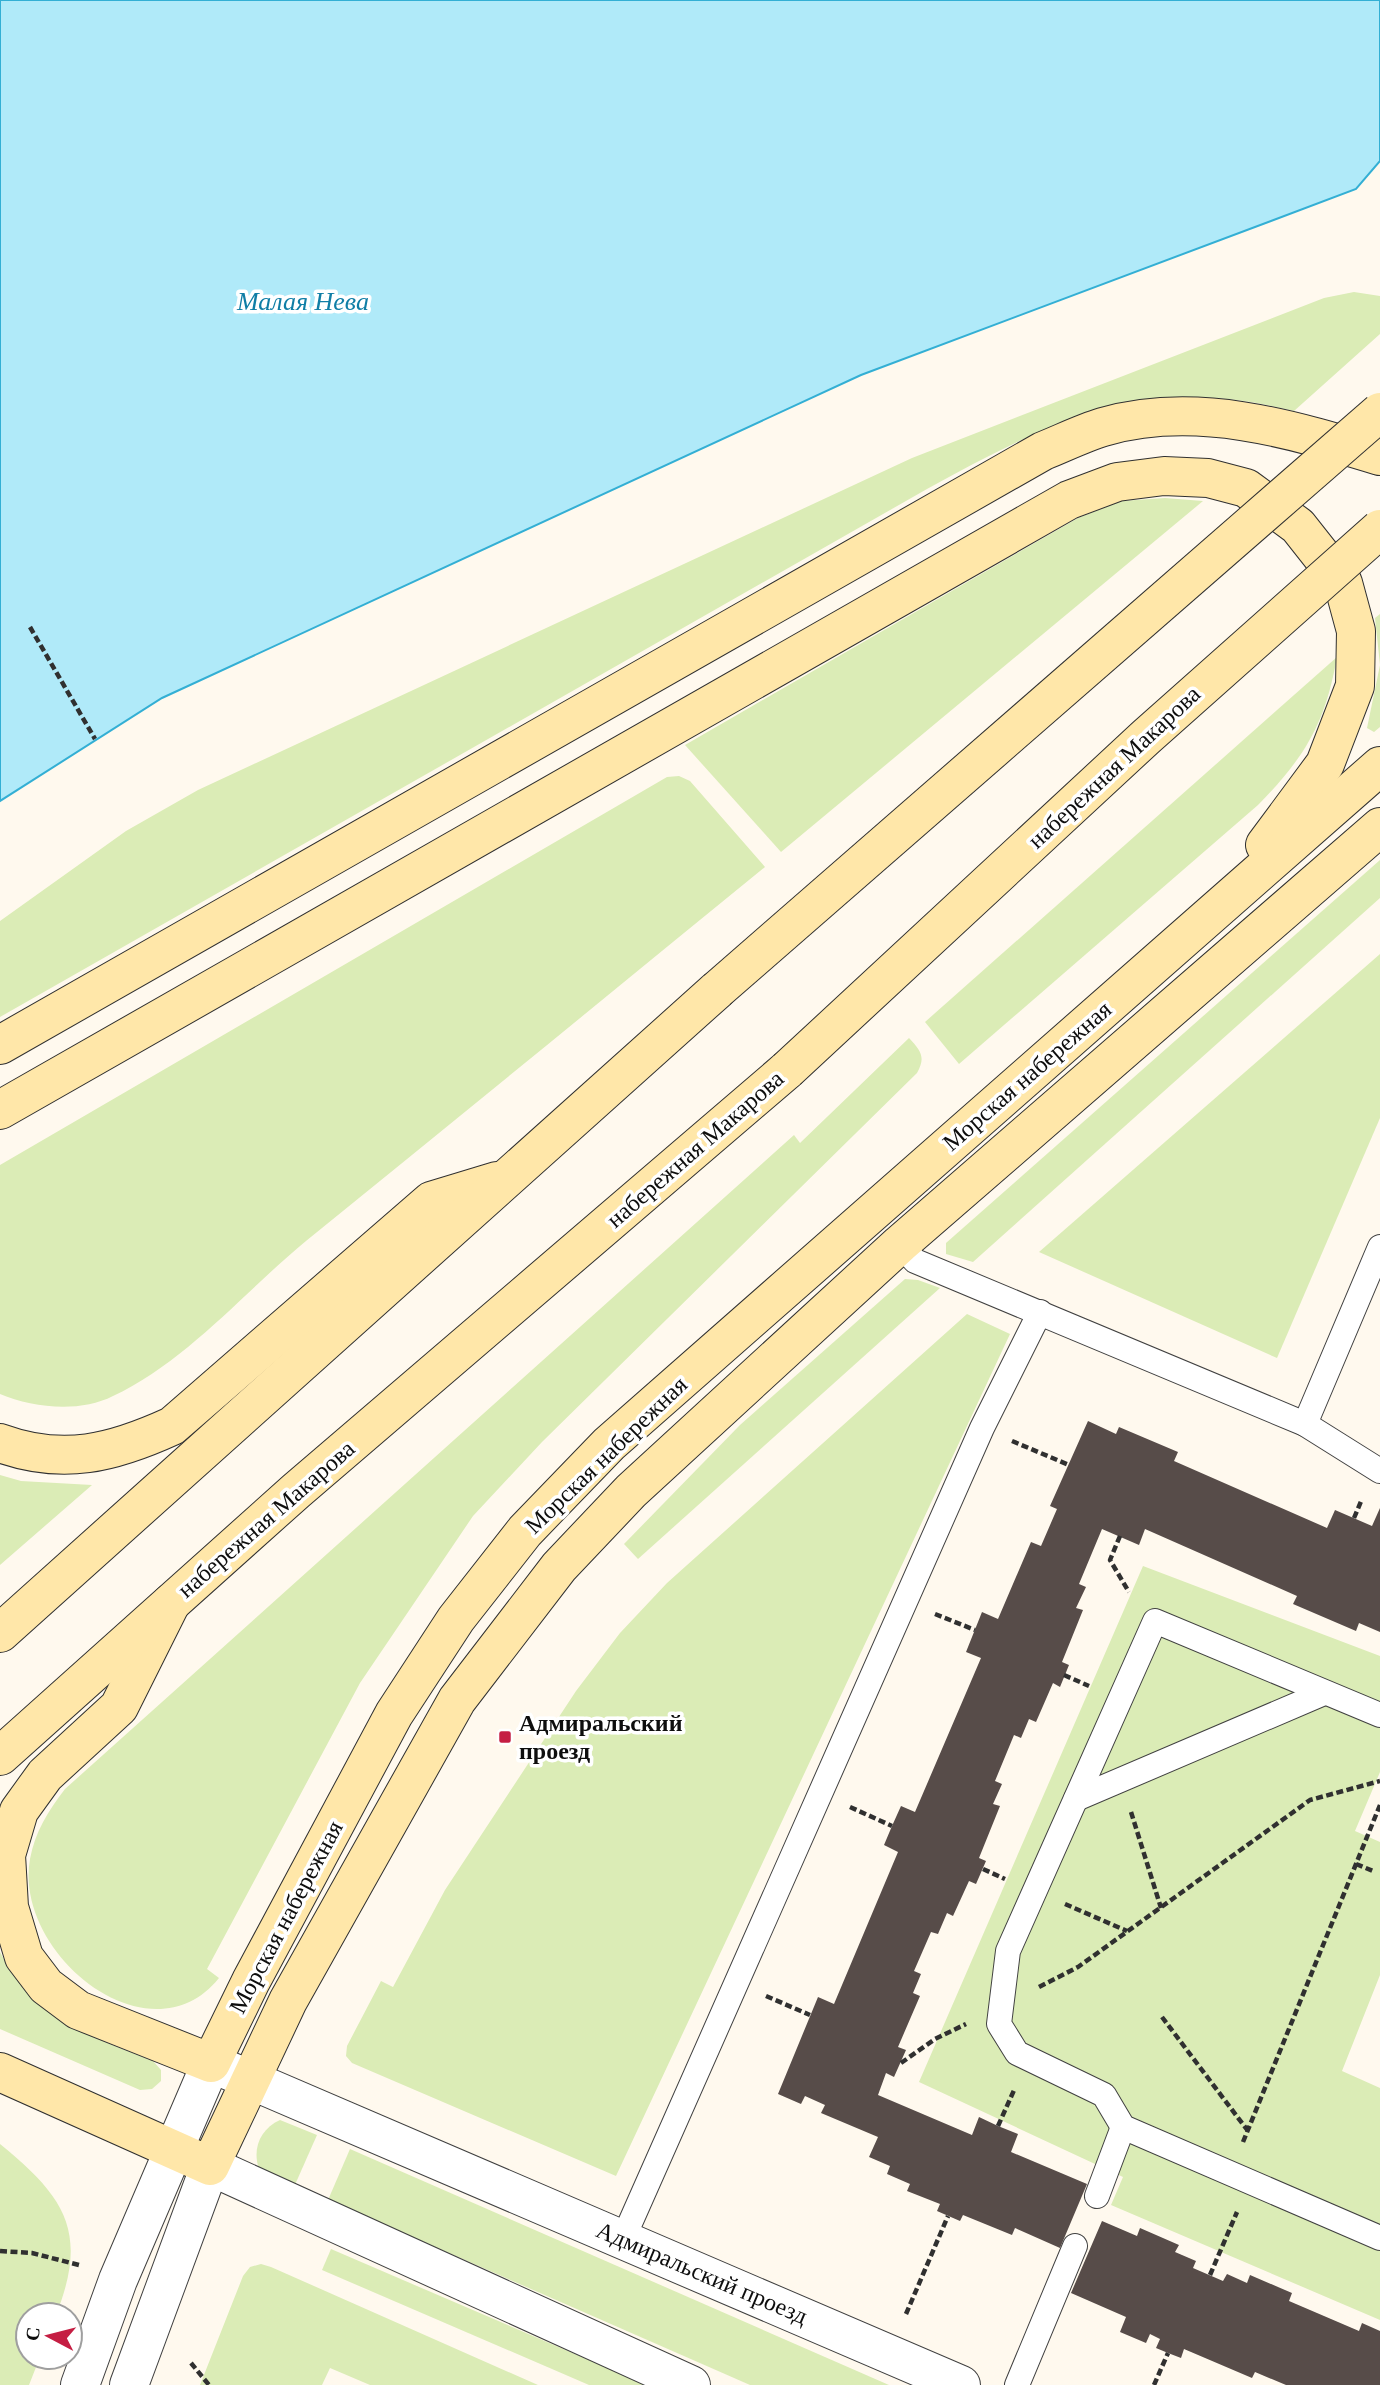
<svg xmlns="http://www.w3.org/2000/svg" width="1380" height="2385" font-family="'Times New Roman',serif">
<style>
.green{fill:#dbecb6}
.water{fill:#b0eaf9;stroke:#33afd4;stroke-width:2}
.building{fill:#574c49}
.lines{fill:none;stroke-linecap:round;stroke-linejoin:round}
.service-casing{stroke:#414141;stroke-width:26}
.minor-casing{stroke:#414141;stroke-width:40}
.tertiary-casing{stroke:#414141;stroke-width:40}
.secondary-casing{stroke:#303030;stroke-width:40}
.path{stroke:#303030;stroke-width:4.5;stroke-dasharray:7 3.5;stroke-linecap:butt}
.service{stroke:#fff;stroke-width:24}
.minor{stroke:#fff;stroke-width:38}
.tertiary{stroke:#fff;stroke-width:38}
.secondary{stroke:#ffe7a9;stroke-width:38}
.secondary-bridge-casing{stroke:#303030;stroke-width:40;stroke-linecap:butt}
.secondary-bridge{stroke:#ffe7a9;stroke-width:38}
.poi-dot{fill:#c51e43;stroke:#fff;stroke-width:2.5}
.labels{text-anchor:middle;stroke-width:7;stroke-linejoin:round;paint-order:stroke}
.street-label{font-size:24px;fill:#0e0e0e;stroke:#fff}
.poi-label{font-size:24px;font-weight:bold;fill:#0e0e0e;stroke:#fff;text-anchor:start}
.water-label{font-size:26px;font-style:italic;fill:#107ea6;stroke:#fff}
</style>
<rect width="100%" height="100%" fill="#fff9ee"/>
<g class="green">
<path d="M 1354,292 L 1380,296 L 1380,334 L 1294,411 C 1275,407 1255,402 1236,400 C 1117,387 1026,434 927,489 L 0,1017 L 0,921 L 126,831 L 198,790 L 912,458 L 1324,298 Z"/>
<path d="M 1165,498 L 1203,501 L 781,852 L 685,745 L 1078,518 L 1121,501 Z"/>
<path d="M 1380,614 L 1380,727 L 1374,732 L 1367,728 L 1380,665 L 1375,618 Z"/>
<path d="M 1337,657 C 1325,724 1305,757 1258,805 L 959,1064 L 925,1022 Z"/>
<path d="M 679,776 L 690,781 L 765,867 C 612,992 459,1117 306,1241 C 244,1292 187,1361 113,1396 C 80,1413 33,1408 0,1394 L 0,1165 L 667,777 Z"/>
<path d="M 1380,860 L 1380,898 L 973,1262 L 946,1254 L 946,1243 Z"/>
<path d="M 1380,954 L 1380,1118 L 1277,1358 L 1039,1252 Z"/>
<path d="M 909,1038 C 921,1051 926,1057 917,1073 L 542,1442 L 473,1516 L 360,1683 L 207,1969 L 219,1978 C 150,2064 13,1954 30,1859 C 35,1832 48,1811 65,1789 L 794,1135 L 800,1143 Z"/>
<path d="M 905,1279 L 918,1280 L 940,1288 L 638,1559 L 624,1544 L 740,1425 Z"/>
<path d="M 967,1314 L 1010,1334 L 616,2176 L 352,2063 L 346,2056 L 347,2046 L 381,1981 L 393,1987 L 445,1890 L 576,1691 L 620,1633 L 667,1583 Z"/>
<path d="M 0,1475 L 21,1481 L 92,1485 L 0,1565 Z"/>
<path d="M 1143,1566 L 1380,1656 L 1380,1772 L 1355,1831 L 1380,1842 L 1380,1975 L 1342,2071 L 1380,2088 L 1380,2320 L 1111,2205 L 1123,2177 L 919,2082 Z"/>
<path d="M 0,1952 C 34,2019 88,2035 153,2061 L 161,2070 L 161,2081 L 152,2089 L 140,2090 L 0,2029 Z"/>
<path d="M 280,2120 L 317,2135 L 294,2187 L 259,2169 C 252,2149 260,2129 280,2120 Z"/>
<path d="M 0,2144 C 65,2197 89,2232 56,2315 L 28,2315 L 28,2357 L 40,2357 L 29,2385 L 0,2385 Z"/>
<path d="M 350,2149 L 889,2385 L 750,2385 L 328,2200 Z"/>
<path d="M 331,2249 L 647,2385 L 589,2385 L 322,2270 Z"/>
<path d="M 261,2264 L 271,2267 L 538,2385 L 370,2385 L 330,2368 L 322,2385 L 200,2385 L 243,2276 L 250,2267 Z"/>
</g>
<path class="water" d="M 0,0 L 1380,0 L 1380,161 L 1356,189 L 861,375 L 162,698 L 0,801 Z"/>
<g class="building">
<path d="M 1088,1421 L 1116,1434 L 1119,1427 L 1178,1452 L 1174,1461 L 1327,1528 L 1335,1510 L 1372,1526 L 1380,1508 L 1380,1632 L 1359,1623 L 1356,1631 L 1293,1604 L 1297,1596 L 1145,1529 L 1139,1545 L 1102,1529 L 1079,1584 L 1086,1587 L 1076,1608 L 1083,1610 L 1062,1662 L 1069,1665 L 1060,1687 L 1053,1683 L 1036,1722 L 1029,1719 L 1021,1738 L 1014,1735 L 995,1781 L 1002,1784 L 993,1804 L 1000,1806 L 979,1858 L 986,1861 L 976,1884 L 969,1881 L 953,1916 L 947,1913 L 938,1934 L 931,1932 L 914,1971 L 921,1974 L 913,1993 L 920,1996 L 898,2047 L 906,2050 L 894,2077 L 886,2073 L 878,2095 L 972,2135 L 979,2117 L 998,2126 L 1018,2134 L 1011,2152 L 1087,2184 L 1060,2248 L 1015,2228 L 1012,2235 L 963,2215 L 960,2221 L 937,2211 L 940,2204 L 907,2191 L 910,2184 L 887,2174 L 890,2166 L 869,2157 L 878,2137 L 821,2113 L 825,2105 L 805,2096 L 801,2104 L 778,2094 L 818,1997 L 834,2004 L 898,1852 L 884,1845 L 892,1826 L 901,1806 L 915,1812 L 981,1658 L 966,1652 L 982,1612 L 998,1619 L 1031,1542 L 1041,1546 L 1057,1509 L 1050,1506 Z"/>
<path d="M 1102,2221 L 1137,2236 L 1140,2228 L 1179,2245 L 1175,2252 L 1196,2261 L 1193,2268 L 1223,2281 L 1227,2274 L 1247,2283 L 1250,2275 L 1292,2293 L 1289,2301 L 1359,2331 L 1362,2323 L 1380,2331 L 1380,2385 L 1286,2385 L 1255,2372 L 1252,2378 L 1184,2349 L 1181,2358 L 1168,2353 L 1156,2348 L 1160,2339 L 1150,2334 L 1146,2343 L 1120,2332 L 1126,2317 L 1071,2293 Z"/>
</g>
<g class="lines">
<defs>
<g id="service">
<path d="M 900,1244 L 915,1261 L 1305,1424 L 1380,1471"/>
<path d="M 1305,1424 L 1380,1247"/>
<path d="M 1380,1715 L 1155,1621 L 1008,1951 L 999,2024 L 1017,2053 L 1104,2095 L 1123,2127 L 1380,2238"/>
<path d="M 1076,1799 L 1324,1693"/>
<path d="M 1097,2196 L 1123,2127"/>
<path d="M 623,2239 L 982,1428 L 1040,1312"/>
<path d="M 1017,2385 L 1075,2246"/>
</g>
<g id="minor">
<path d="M 211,2063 L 961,2385"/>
<path d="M 210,2166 L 691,2385"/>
</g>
<g id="tertiary">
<path d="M 80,2385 L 118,2280 L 211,2063"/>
<path d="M 129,2385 L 210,2166"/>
</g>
<g id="secondary">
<path d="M 0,1045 L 1043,451 C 1063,443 1083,433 1103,427 C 1196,400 1291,429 1380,456"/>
<path d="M 0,1110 L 1069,500 L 1117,482 L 1164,476 L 1208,478 L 1246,488 L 1298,526 L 1343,583 L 1356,631 L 1355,686 L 1325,764 L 1265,845"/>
<path d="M 0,1443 C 63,1466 113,1453 172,1426 L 431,1201 L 497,1181"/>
<path d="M 171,1603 L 119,1707 L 45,1775 L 19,1811 L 6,1855 L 9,1907 L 24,1957 L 46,1986 L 78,2010 L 211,2063 L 251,1981 L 394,1714 L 456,1619 L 525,1531 L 609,1444 L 1380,766"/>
<path d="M 0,1633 L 717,990"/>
<path d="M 0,1756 L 296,1491 L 787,1070"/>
<path d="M 0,2072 L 210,2166 L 288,2001 L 457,1700 L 559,1567 L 631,1491 L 900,1244 L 1380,827"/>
</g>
</defs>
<use href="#service" class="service-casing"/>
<use href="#minor" class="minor-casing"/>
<use href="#tertiary" class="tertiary-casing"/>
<use href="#secondary" class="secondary-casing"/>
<g class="path">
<path d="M 30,627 L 95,739"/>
<path d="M 1012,1441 L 1069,1465"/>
<path d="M 1354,1518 L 1362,1499"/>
<path d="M 1120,1536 L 1110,1560 L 1129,1592"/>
<path d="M 935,1614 L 975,1630"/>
<path d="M 1064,1675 L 1089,1686"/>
<path d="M 850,1807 L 892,1826"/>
<path d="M 1131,1812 L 1161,1908"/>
<path d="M 1356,1864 L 1373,1871"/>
<path d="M 983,1869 L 1005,1879"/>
<path d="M 1065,1904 L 1127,1931"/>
<path d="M 1039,1987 L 1078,1967 L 1310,1800 L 1380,1781"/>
<path d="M 766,1996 L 810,2015"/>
<path d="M 1162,2017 L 1248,2131"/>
<path d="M 901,2063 L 935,2039 L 966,2024"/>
<path d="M 998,2126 L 1015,2088"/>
<path d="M 1243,2142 L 1380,1805"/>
<path d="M 0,2251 L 32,2253 L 79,2265"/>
<path d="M 1210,2275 L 1237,2212"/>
<path d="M 906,2314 L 948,2216"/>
<path d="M 191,2363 L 209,2385"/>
<path d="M 1154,2385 L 1168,2353"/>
</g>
<use href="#service" class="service"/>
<use href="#minor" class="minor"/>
<use href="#tertiary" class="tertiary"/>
<use href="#secondary" class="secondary"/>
<defs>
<g id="secondary-bridge">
<path d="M 717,990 L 1380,412"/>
<path d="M 787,1070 L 1146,737 L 1380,529"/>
</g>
</defs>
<use href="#secondary-bridge" class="secondary-bridge-casing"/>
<use href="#secondary-bridge" class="secondary-bridge"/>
</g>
<rect class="poi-dot" x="498" y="1730" width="14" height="14" rx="3.5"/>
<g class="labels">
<g class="street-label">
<text transform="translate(1114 767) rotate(-43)" y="8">набережная Макарова</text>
<text transform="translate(1027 1076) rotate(-41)" y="8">Морская набережная</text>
<text transform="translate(695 1149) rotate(-41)" y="8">набережная Макарова</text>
<text transform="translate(606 1455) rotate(-44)" y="8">Морская набережная</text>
<text transform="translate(266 1519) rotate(-41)" y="8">набережная Макарова</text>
<text transform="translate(286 1917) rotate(-62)" y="8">Морская набережная</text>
<text transform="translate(702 2273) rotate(23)" y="8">Адмиральский проезд</text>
</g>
<g class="poi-label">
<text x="519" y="1731">Адмиральский<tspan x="519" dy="28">проезд</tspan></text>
</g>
<g class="water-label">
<text x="303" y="310">Малая Нева</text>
</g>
</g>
<g transform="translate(49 2336) rotate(277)"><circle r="33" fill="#ffffff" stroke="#9f9f9f" stroke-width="2"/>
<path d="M0-5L12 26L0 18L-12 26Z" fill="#c51e43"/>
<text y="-10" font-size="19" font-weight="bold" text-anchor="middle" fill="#0e0e0e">С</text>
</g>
</svg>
